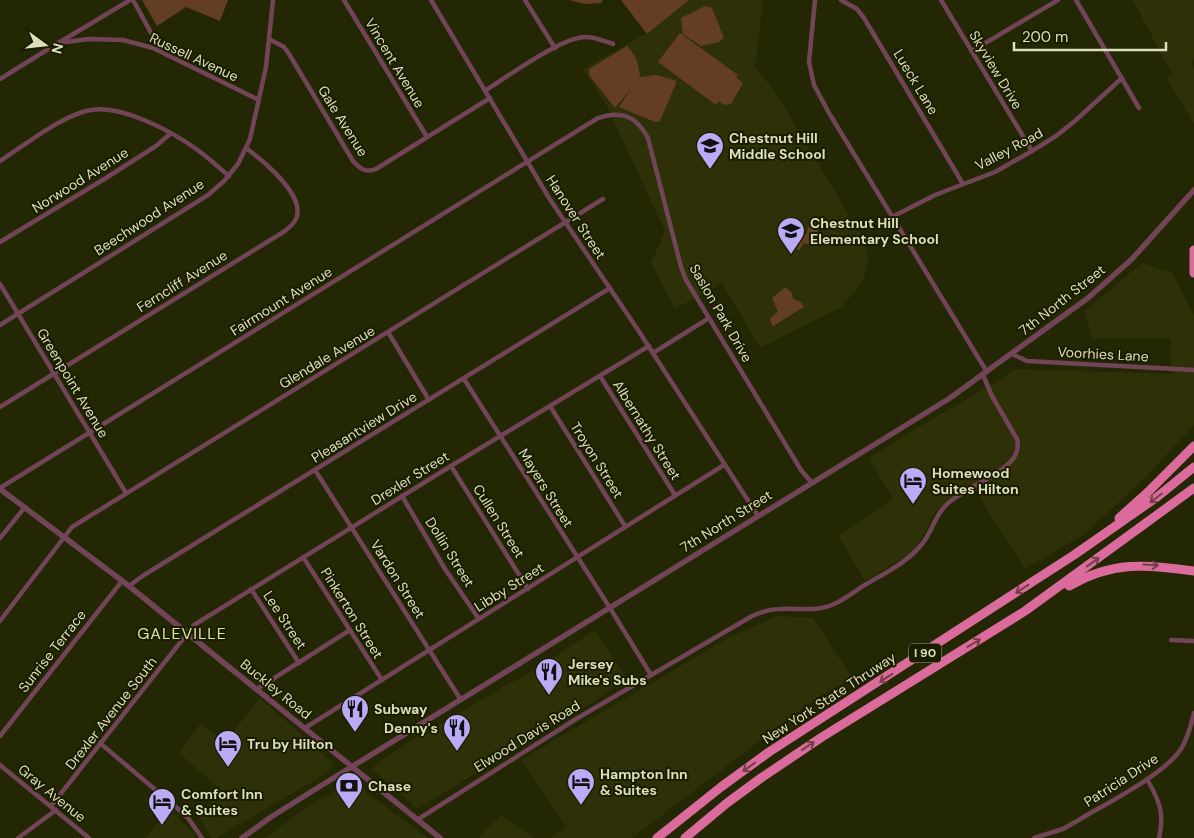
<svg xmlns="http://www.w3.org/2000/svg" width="1194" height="838" font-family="'DM Sans',sans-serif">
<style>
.built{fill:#2e3107}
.green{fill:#633d24}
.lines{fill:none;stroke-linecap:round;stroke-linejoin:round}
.minor{stroke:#724457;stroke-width:4.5}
.tertiary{stroke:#724457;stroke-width:5.5}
.motorway{stroke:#dc6b9d;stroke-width:9}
.oneway{stroke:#724047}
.labels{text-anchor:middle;stroke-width:4;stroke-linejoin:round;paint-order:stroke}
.shield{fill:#1b1d00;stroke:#a1a584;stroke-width:1}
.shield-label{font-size:12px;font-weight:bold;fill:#dbdfbd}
.street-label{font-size:14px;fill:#dbdfbd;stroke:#1b1d00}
.poi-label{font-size:14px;font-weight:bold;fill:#dbdfbd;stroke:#1b1d00;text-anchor:start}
.quarter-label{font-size:16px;letter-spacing:1px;fill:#dce49e;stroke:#1b1d00}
</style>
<rect width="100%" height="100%" fill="#242703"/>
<g class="built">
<path d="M 689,0 L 763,0 L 755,66 L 779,98 L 858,230 L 867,249 L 868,261 L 865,275 L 856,291 L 841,307 L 760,348 L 722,283 L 675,309 L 651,263 L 665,231 L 608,108 L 583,69 L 652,30 Z"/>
<path d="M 1133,0 L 1194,0 L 1194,59 L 1190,62 L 1194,69 L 1194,124 L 1166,78 L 1172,74 Z"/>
<path d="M 1142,263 L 1173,273 L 1194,316 L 1194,425 L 1144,479 L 1083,535 L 1025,569 L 971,484 L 950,498 L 936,511 L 920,542 L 910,554 L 865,581 L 838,536 L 893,499 L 869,458 L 932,419 L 998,381 L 1014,369 L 1171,374 L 1171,338 L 1092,338 L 1085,311 Z"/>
<path d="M 777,616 L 813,618 L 852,678 L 815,699 L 632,838 L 551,838 L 566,827 L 521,760 L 728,638 Z"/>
<path d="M 595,630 L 627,679 L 576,713 L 417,809 L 372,769 L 377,763 L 417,737 L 544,664 Z"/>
<path d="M 260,698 L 333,763 L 329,772 L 216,838 L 211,838 L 200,818 L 220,789 L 179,753 L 200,724 L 226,741 Z"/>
<path d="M 352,782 L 428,838 L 264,838 L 315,802 Z"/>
<path d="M 169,808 L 194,834 L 196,838 L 145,838 Z"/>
<path d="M 501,815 L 535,838 L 478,838 Z"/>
</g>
<g class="green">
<path d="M 142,0 L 228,0 L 220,21 L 186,7 L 157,26 Z"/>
<path d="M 569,0 L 603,0 L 601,3 L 585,4 Z"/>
<path d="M 621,0 L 689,0 L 647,34 Z"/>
<path d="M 705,6 L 712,8 L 724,38 L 719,42 L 701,46 L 683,34 L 681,18 Z"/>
<path d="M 680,33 L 738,75 L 736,77 L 743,83 L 731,104 L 724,105 L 719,101 L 716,105 L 658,62 Z"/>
<path d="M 627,46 C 636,55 639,64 640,77 L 656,75 L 677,81 L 660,121 L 655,122 L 619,107 L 631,89 L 615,108 L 589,75 L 589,69 Z"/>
<path d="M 813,224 L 819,227 L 814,246 L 804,243 L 800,250 L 788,246 L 795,230 L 806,235 L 809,225 Z"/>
<path d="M 785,287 L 792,293 L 793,299 L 801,302 L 804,307 L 773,326 L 770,321 L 771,317 L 778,312 L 772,298 Z"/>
</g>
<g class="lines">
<g class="minor">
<path d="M 133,0 L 161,51"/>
<path d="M 344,0 L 427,137"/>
<path d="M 431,0 L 549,198 L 638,330 L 758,516"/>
<path d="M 525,0 L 555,48"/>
<path d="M 815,0 L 809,62 L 814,85 L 829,113 L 987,372"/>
<path d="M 841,0 L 857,9 L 864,18 L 963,184"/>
<path d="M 941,0 L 1032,151"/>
<path d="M 1076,0 L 1139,108"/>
<path d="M 269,39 L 284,47 L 289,54 L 353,161 C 360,169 366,173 376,169 L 490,98"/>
<path d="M 60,42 L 130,0"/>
<path d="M 972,51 L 1058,0"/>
<path d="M 0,79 L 58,43 L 89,39 L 123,40 L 153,48 L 259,100"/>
<path d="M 486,90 C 507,77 563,36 586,37 C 595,37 604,41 613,44"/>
<path d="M 0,161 C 25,145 59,118 86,111 C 119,102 173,132 199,151 C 210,159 219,168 229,176"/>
<path d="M 892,217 L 935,195 L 995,172 L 1032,151 L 1056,136 L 1076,120 L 1122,78"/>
<path d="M 0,242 L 106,178 L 156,146 L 170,134"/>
<path d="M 0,284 L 126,493"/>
<path d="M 0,325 L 208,195 L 224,181 L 238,164 L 250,139 L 266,67 L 273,0"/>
<path d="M 388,332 L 429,400"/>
<path d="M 653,353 L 709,318"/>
<path d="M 1012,354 L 1027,361 L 1194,370"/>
<path d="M 600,376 L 675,495"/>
<path d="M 464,379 L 610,608 L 651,675"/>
<path d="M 550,406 L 625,526"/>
<path d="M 0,407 L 285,231 C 290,227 296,222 297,216 C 303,193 262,160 246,148"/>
<path d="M 451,466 L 528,589"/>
<path d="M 315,470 L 461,700"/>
<path d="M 0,488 L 598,118 C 622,110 636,116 648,138 L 681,267 L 686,280 L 801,470 L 812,483"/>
<path d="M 402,496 L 445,569 L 479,619"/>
<path d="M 0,538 L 25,507"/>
<path d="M 303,557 L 382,680"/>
<path d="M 129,586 L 144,575 L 610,288"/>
<path d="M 251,589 L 299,663"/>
<path d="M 0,621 L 72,527 L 603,199"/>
<path d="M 1171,640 L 1194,641"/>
<path d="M 257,689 L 350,630"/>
<path d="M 305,728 L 724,465"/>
<path d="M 0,736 L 122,581"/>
<path d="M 100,743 L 177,808 L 188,818 L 202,838"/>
<path d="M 0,765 L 89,838"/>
<path d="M 1147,779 C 1159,800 1165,813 1159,838"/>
<path d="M 51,806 L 194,625 L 451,466 L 649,346"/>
<path d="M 417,820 L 576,719 L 752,616 C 761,612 771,609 781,609 C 799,608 817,612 834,604 C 844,600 854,592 863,586 C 883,574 907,563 922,544 C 932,532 934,517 946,505 C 964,488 997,478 1012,460 C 1017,454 1019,447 1017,439 L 992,396 L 983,375"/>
<path d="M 18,838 L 56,810"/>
<path d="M 1034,838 L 1063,829 L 1077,821 C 1105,804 1164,775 1181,749 C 1188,738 1191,725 1194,713"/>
</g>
<g class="tertiary">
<path d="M 0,489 L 129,586 L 440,838"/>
<path d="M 242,838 L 271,817 L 314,790 L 950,398 L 1088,298 L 1132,259 L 1194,190"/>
</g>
<g class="motorway">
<path d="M 1194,250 L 1194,273"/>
<path d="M 1119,518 L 1149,491 L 1194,446"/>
<path d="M 1069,586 C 1112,561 1146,564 1194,571"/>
<path d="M 657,838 L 721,787 L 769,752 L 1074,555 L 1157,497 L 1194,467"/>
<path d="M 685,838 L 727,803 L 761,778 L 822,737 L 1025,611 L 1194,488"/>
</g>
</g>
<defs><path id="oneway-shaft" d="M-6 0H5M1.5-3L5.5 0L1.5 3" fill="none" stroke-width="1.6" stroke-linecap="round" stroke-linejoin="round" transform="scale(1.25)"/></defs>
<g class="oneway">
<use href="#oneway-shaft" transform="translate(1156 498) rotate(143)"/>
<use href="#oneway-shaft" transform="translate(1093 562) rotate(-36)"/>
<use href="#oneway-shaft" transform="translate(1151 565) rotate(3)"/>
<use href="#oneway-shaft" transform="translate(1022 589) rotate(147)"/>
<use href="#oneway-shaft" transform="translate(974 643) rotate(-31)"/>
<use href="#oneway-shaft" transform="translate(886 678) rotate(147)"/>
<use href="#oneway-shaft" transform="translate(808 746) rotate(-34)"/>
<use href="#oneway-shaft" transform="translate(749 767) rotate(144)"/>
</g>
<defs>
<symbol id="school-pin" viewBox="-11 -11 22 30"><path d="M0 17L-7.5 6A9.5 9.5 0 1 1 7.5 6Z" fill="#bbaaf6" stroke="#1b1d00"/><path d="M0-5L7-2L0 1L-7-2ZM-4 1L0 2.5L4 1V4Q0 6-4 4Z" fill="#111"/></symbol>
<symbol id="hotel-pin" viewBox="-11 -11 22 30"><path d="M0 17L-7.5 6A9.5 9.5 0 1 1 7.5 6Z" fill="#bbaaf6" stroke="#1b1d00"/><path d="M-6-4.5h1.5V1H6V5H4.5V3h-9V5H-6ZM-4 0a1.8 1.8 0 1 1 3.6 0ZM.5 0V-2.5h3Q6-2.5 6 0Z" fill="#111"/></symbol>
<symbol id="restaurant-pin" viewBox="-11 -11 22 30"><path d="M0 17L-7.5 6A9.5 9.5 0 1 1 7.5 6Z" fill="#bbaaf6" stroke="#1b1d00"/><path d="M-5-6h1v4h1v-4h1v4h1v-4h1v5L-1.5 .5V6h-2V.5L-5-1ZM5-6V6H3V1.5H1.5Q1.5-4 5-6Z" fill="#111"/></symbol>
<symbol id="bank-pin" viewBox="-11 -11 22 30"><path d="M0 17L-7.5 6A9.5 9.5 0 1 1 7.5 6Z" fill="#bbaaf6" stroke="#1b1d00"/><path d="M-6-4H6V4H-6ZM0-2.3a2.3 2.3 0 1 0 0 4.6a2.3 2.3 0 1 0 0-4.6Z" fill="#111"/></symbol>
</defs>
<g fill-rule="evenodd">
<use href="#school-pin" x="694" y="130" width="32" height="43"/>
<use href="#school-pin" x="775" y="215" width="32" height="43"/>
<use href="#hotel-pin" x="897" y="465" width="32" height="43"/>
<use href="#restaurant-pin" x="533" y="656" width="32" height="43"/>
<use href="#restaurant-pin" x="339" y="693" width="32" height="43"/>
<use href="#restaurant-pin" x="441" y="712" width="32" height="43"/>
<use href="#hotel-pin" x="212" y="728" width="32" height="43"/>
<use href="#hotel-pin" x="565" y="766" width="32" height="43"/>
<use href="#bank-pin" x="333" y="770" width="32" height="43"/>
<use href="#hotel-pin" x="146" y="786" width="32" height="43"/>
</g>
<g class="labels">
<rect class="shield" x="909" y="643.5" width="32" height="19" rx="4"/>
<g class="shield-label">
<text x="925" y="657">I 90</text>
</g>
<g class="street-label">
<text transform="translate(194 57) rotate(25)" y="5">Russell Avenue</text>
<text transform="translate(395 63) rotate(59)" y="5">Vincent Avenue</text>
<text transform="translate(996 70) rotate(59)" y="5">Skyview Drive</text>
<text transform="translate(916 82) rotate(59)" y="5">Lueck Lane</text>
<text transform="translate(343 121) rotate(58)" y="5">Gale Avenue</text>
<text transform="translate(1009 149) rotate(-28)" y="5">Valley Road</text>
<text transform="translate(80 180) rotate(-32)" y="5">Norwood Avenue</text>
<text transform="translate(149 217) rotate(-33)" y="5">Beechwood Avenue</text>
<text transform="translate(576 217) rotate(57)" y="5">Hanover Street</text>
<text transform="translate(182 281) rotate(-32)" y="5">Ferncliff Avenue</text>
<text transform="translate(1062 300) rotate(-38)" y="5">7th North Street</text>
<text transform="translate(281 301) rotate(-32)" y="5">Fairmount Avenue</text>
<text transform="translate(721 313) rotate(60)" y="5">Saslon Park Drive</text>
<text transform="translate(1103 354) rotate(3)" y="5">Voorhies Lane</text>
<text transform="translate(327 357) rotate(-31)" y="5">Glendale Avenue</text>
<text transform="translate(73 383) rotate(59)" y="5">Greenpoint Avenue</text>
<text transform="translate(364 427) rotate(-32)" y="5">Pleasantview Drive</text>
<text transform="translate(647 430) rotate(58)" y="5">Albernathy Street</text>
<text transform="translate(597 460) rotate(58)" y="5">Troyon Street</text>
<text transform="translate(410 478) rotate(-32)" y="5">Drexler Street</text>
<text transform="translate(546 488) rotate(58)" y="5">Mayers Street</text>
<text transform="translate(499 521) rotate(58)" y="5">Cullen Street</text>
<text transform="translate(726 521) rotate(-32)" y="5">7th North Street</text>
<text transform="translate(450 552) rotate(58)" y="5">Dollin Street</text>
<text transform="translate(398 579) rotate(58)" y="5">Vardon Street</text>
<text transform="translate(509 587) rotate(-32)" y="5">Libby Street</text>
<text transform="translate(352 613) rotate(58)" y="5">Pinkerton Street</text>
<text transform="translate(285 620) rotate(57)" y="5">Lee Street</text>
<text transform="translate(52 651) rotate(-52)" y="5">Sunrise Terrace</text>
<text transform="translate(276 689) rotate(39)" y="5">Buckley Road</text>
<text transform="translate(829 698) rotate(-33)" y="5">New York State Thruway</text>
<text transform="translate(111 713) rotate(-52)" y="5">Drexler Avenue South</text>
<text transform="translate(527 736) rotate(-32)" y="5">Elwood Davis Road</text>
<text transform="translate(1121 780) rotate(-33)" y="5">Patricia Drive</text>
<text transform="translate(52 793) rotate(39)" y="5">Gray Avenue</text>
</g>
<g class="poi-label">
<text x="729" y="143">Chestnut Hill<tspan x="729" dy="16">Middle School</tspan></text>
<text x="810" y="228">Chestnut Hill<tspan x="810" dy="16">Elementary School</tspan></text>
<text x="932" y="478">Homewood<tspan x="932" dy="16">Suites Hilton</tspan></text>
<text x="568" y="669">Jersey<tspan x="568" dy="16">Mike's Subs</tspan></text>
<text x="374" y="714">Subway</text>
<text x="438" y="733" text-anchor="end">Denny's</text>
<text x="247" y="749">Tru by Hilton</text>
<text x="600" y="779">Hampton Inn<tspan x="600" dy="16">&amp; Suites</tspan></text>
<text x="368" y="791">Chase</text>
<text x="181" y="799">Comfort Inn<tspan x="181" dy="16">&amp; Suites</tspan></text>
</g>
<g class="quarter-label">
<text x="182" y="639">GALEVILLE</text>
</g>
</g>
<g transform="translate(45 45) rotate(105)" stroke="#1b1d00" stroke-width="4" paint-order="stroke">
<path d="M0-4L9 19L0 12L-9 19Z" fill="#dbdfbd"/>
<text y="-8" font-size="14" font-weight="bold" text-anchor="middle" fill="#dbdfbd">N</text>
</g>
<path d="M1014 42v8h152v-8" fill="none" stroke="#dbdfbd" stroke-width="2.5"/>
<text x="1022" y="42" font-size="15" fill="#dbdfbd" stroke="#1b1d00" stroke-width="4" paint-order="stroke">200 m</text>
</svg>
